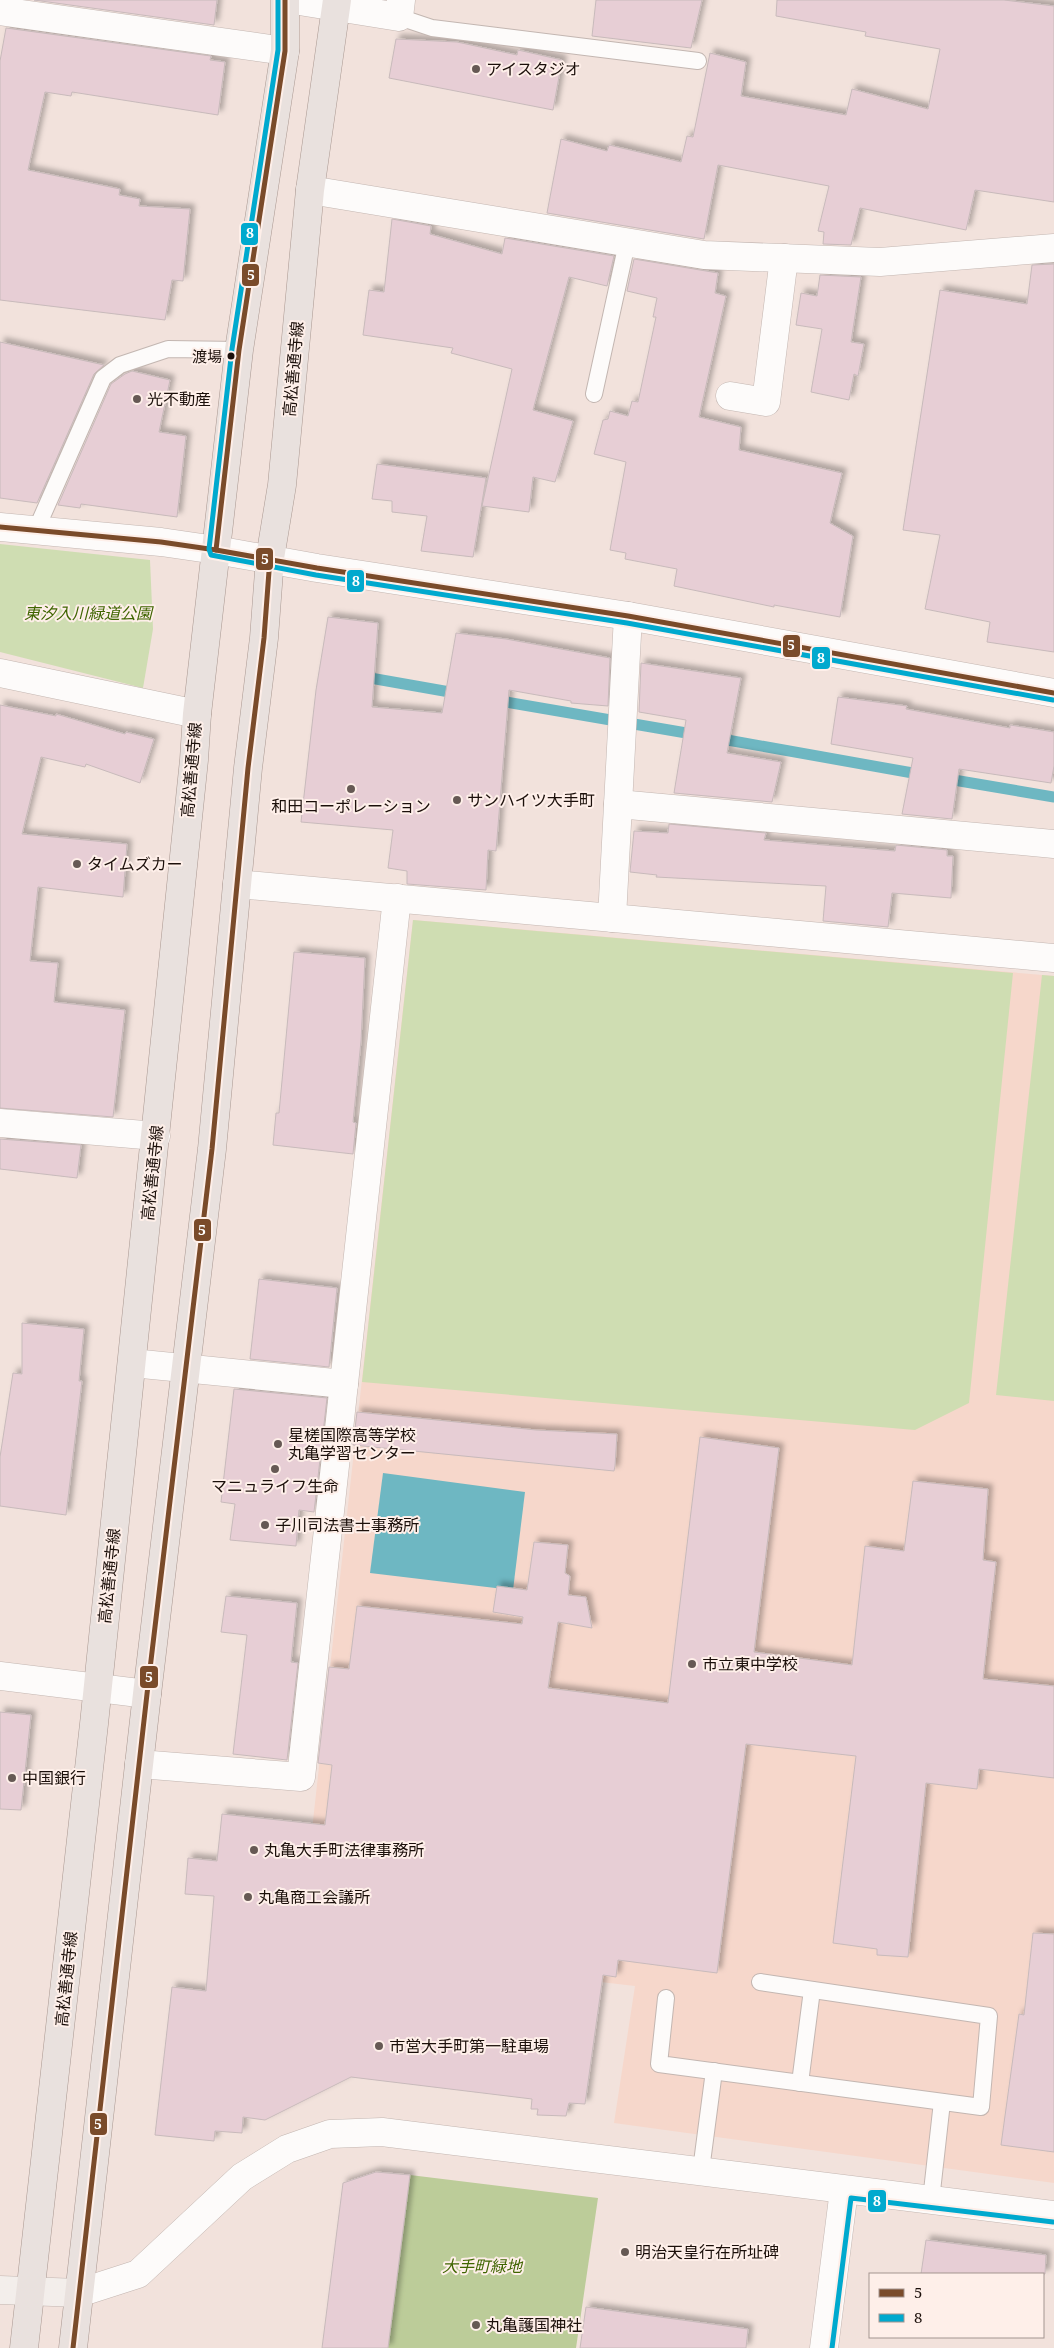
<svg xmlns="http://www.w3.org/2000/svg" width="1054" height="2348" font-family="'Noto Serif','Noto Sans JP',serif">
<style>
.built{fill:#f6d7cb}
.green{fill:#cfddb2}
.forest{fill:#bccc99}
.water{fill:#6eb7c2}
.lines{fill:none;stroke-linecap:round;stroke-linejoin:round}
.stream{stroke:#6eb7c2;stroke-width:11}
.building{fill:#e7ced5;stroke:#c8babb;filter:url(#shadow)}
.service-casing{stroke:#c3b6b1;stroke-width:18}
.minor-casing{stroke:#c3b6b1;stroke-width:29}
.tertiary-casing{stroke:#c3b6b1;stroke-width:29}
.secondary-casing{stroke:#c3b6b1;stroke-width:29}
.primary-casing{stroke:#a99790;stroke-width:29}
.service{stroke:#fdfbfa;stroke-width:16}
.minor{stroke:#fdfbfa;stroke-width:28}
.tertiary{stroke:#fdfbfa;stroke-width:28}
.secondary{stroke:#f3eeeb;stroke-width:28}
.primary{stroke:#e9e1de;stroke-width:28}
.bus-1-casing{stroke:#feefe9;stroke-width:9}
.bus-2-casing{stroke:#feefe9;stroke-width:9}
.bus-1{stroke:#7a4b2a;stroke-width:5}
.bus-2{stroke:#00a9ce;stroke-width:5}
.poi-dot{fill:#665954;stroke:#feefe9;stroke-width:2}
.bus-dot{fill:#1b0f0a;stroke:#feefe9;stroke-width:2}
.labels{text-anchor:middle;stroke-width:4;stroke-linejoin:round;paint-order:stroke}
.bus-label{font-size:15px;fill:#1b0f0a;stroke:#feefe9;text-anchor:end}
.poi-label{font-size:16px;fill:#1b0f0a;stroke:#feefe9;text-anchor:start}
.street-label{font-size:16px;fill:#1b0f0a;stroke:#feefe9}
.park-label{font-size:16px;font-style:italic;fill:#3f6500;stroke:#feefe9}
.line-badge{stroke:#feefe9;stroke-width:2}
.badge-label{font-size:14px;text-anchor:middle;font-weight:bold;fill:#fff}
</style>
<defs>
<filter id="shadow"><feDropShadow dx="4.5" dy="-4.5" stdDeviation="2.5" flood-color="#0004"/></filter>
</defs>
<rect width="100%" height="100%" fill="#f2e2dc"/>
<path class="built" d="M 413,920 L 1054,976 L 1054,2183 L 614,2123 L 635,1986 L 299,1947 Z"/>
<g class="green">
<path d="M 0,544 L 150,560 L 153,629 L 143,688 L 0,652 Z"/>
<path d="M 413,920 L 1013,973 L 969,1403 L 915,1430 L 362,1382 Z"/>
<path d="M 1042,975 L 1054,976 L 1054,1401 L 996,1395 Z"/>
</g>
<path class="forest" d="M 410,2175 L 598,2198 L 576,2348 L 388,2348 Z"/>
<path class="water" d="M 383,1473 L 525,1492 L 513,1590 L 370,1573 Z"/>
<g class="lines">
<g class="stream">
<path d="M 359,676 L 461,694"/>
<path d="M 494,700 L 698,735"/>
<path d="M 716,738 L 924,775"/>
<path d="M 942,778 L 1054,797"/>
</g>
</g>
<g class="building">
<path d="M 34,0 L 217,0 L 214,25 Z"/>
<path d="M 596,0 L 702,0 L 691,48 L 592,36 Z"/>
<path d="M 777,0 L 1004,0 L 1054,6 L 1054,202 L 975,190 L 966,230 L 860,208 L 851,245 L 823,244 L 824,232 L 818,231 L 829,186 L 718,165 L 704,239 L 547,213 L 561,139 L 607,151 L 609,145 L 681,162 L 687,136 L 693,137 L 710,53 L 746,62 L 741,96 L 846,115 L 852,89 L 928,109 L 940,49 L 865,36 L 866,32 L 776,16 Z"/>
<path d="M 6,28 L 211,56 L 210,60 L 225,62 L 218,115 L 72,92 L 71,96 L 45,92 L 28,170 L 120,189 L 119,195 L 140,199 L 139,206 L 190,209 L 183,281 L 172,280 L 165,320 L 0,300 L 0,61 Z"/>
<path d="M 396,39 L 457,42 L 517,55 L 518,50 L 562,60 L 553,110 L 389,78 Z"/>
<path d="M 392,219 L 431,226 L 430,234 L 502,254 L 505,238 L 614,256 L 607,286 L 569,277 L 533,410 L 573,421 L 555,482 L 533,477 L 529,512 L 482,506 L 512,369 L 451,353 L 453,348 L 363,335 L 369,290 L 384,292 Z"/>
<path d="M 634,259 L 718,273 L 715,293 L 726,296 L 699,417 L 741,427 L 739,450 L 842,473 L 830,523 L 853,536 L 840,617 L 774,605 L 774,607 L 674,586 L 677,569 L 625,559 L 626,553 L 610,550 L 626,462 L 594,454 L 603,420 L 608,419 L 610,411 L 628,416 L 632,401 L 638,402 L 656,317 L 653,317 L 657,298 L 627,291 Z"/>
<path d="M 1054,264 L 1054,652 L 987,642 L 990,622 L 925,609 L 940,535 L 903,530 L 940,290 L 1027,304 L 1032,265 Z"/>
<path d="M 820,275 L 861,277 L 851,342 L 864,344 L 858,376 L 854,374 L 849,400 L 811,392 L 822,329 L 796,325 L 801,293 L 817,296 Z"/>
<path d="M 0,342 L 104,365 L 94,374 L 37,503 L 0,498 Z"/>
<path d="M 132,371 L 170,380 L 159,432 L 186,436 L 177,517 L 81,504 L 80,508 L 58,505 L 111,384 L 125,374 Z"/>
<path d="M 377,464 L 486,478 L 473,557 L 421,551 L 427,516 L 392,512 L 392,501 L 372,499 Z"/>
<path d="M 328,617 L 378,623 L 372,707 L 442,713 L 456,633 L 506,639 L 610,658 L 608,706 L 571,703 L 571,701 L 509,690 L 496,851 L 488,850 L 486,890 L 407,884 L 407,871 L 388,868 L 393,830 L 301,822 L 316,690 Z"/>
<path d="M 641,663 L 741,678 L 727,753 L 781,762 L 772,802 L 674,793 L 686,720 L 639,712 Z"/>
<path d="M 838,697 L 907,706 L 906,709 L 1010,728 L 1010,725 L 1054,732 L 1054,766 L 1051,783 L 959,769 L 952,819 L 902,814 L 913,758 L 831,744 Z"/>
<path d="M 0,705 L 56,716 L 56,714 L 125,734 L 126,732 L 154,739 L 140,783 L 86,764 L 85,767 L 41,757 L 22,834 L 127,844 L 123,897 L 38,887 L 30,961 L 58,963 L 54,1002 L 125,1010 L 113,1117 L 0,1108 Z"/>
<path d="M 669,824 L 766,833 L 764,840 L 895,851 L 896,845 L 947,850 L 947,856 L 953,856 L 951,898 L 892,893 L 888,927 L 823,921 L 826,886 L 656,877 L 657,875 L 630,872 L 634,831 L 668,833 Z"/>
<path d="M 294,952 L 365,958 L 361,1041 L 353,1122 L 356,1123 L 353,1154 L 273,1145 L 276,1113 L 279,1113 Z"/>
<path d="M 0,1139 L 81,1145 L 77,1178 L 0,1169 Z"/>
<path d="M 259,1279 L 337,1288 L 329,1367 L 250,1359 Z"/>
<path d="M 22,1323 L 84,1329 L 79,1381 L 82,1381 L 66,1515 L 0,1506 L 0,1457 L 13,1373 L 22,1374 Z"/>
<path d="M 234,1389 L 327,1398 L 314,1512 L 299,1510 L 296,1546 L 230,1540 L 235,1504 L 221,1502 Z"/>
<path d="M 357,1412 L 536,1430 L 617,1434 L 615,1466 L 614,1471 L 353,1445 Z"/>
<path d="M 700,1437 L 779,1448 L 754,1652 L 852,1665 L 865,1546 L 904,1551 L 913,1481 L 988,1489 L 983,1560 L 996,1562 L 983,1679 L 1054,1686 L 1054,1778 L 979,1769 L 977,1789 L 926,1783 L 908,1957 L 877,1955 L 877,1949 L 833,1943 L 856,1756 L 746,1744 L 717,1973 L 618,1960 L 616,1977 L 603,1975 L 585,2104 L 569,2103 L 566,2116 L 537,2115 L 538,2109 L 531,2109 L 532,2099 L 351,2077 L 265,2120 L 243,2117 L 242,2133 L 215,2131 L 214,2141 L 155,2135 L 172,1987 L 206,1991 L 214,1896 L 185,1894 L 188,1858 L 217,1861 L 222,1814 L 325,1825 L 332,1765 L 318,1763 L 329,1667 L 349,1669 L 357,1606 L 522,1624 L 523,1617 L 493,1612 L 497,1586 L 527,1590 L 534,1542 L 568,1545 L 565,1573 L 570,1576 L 568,1595 L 586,1597 L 592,1628 L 558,1622 L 548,1688 L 668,1703 Z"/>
<path d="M 226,1596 L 297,1603 L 291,1662 L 298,1663 L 287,1760 L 233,1754 L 247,1635 L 221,1632 Z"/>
<path d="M 0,1712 L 31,1715 L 21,1810 L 0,1809 Z"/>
<path d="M 1033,1933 L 1054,1934 L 1054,2152 L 1001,2145 L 1019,2014 L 1024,2015 Z"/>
<path d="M 376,2172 L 410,2175 L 388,2348 L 322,2348 L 343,2183 Z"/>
<path d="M 926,2240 L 1046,2255 L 1045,2274 L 921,2274 Z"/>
<path d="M 586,2307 L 748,2329 L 746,2348 L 580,2348 Z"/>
</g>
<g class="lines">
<defs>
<g id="service">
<path d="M 399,17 L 432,28 L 698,61"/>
<path d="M 594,394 L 627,243"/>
<path d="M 36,530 L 103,378 L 120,365 L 168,349 L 239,350"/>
<path d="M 666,1998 L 659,2064 L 981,2107 L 989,2016 L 760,1982"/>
<path d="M 800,2083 L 812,1990"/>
<path d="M 701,2170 L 714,2071"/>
<path d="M 931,2200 L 942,2102"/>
</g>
<g id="minor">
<path d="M 293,0 L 399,17 L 401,0"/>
<path d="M 0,11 L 285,51"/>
<path d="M 310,190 L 704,255 L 880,262 L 1054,248"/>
<path d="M 730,396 L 766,402 L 784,258"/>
<path d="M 0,527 L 161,542 L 216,550"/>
<path d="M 0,673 L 197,714"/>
<path d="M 618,804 L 1054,844"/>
<path d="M 237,884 L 1054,958"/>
<path d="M 612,918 L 628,616"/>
<path d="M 0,1123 L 156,1136"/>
<path d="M 132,1363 L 344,1384"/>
<path d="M 0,1676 L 147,1694"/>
<path d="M 139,1764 L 301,1777 L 397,898"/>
</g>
<g id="tertiary">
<path d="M 216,550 L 317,568 L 628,616 L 1054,693"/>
<path d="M 79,2293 L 138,2274 L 242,2177 L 287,2149 L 330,2134 L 382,2132 L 1054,2215"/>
<path d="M 824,2348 L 844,2190"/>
</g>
<path id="secondary" d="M 0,2290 L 79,2293"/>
<g id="primary">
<path d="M 24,2348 L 94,1724 L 194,760 L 197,714 L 239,350 L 285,51 L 285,0"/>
<path d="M 73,2348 L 147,1694 L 212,1149 L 248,768 L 264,638 L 270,558 L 282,485 L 310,190 L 337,0"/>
</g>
</defs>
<use href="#service" class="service-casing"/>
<use href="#minor" class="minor-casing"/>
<use href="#tertiary" class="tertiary-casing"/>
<use href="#secondary" class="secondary-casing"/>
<use href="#primary" class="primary-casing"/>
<use href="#service" class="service"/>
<use href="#minor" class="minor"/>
<use href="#tertiary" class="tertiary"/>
<use href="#secondary" class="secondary"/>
<use href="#primary" class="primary"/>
<defs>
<g id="bus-1">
<path d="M 0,527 L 161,542 L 216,550 L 317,568 L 628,616 L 1054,693"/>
<path d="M 216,550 L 239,350 L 285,51 L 285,0"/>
<path d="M 73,2348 L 147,1694 L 212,1149 L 248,768 L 264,638 L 270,558"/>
</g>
<g id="bus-2">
<path d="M 278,0 L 278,50 L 232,349 L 209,549 L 211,555 L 316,575 L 627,623 L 1053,700"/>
<path d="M 832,2348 L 851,2198 L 1053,2222"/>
</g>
</defs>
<use href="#bus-1" class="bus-1-casing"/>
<use href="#bus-2" class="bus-2-casing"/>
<use href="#bus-1" class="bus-1"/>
<use href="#bus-2" class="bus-2"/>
</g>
<g class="poi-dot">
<circle cx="476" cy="69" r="5"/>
<circle cx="137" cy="399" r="5"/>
<circle cx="351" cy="789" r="5"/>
<circle cx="457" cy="800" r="5"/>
<circle cx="77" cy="864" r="5"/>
<circle cx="278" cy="1444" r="5"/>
<circle cx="275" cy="1469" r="5"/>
<circle cx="265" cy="1525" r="5"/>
<circle cx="692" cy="1664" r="5"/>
<circle cx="12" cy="1778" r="5"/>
<circle cx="254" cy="1850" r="5"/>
<circle cx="248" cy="1897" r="5"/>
<circle cx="379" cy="2046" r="5"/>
<circle cx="625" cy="2252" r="5"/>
<circle cx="476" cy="2325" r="5"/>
</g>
<circle class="bus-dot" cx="231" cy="356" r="4.5"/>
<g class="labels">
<g class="bus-label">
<text x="222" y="362">渡場</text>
</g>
<g class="poi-label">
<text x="486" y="75">アイスタジオ</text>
<text x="147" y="405">光不動産</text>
<text x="467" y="806">サンハイツ大手町</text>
<text x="351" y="812" text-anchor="middle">和田コーポレーション</text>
<text x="87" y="870">タイムズカー</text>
<text x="288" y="1441">星槎国際高等学校<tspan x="288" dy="18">丸亀学習センター</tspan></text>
<text x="275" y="1492" text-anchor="middle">マニュライフ生命</text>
<text x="275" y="1531">子川司法書士事務所</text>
<text x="702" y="1670">市立東中学校</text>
<text x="22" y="1784">中国銀行</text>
<text x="264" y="1856">丸亀大手町法律事務所</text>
<text x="258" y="1903">丸亀商工会議所</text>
<text x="389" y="2052">市営大手町第一駐車場</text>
<text x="635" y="2258">明治天皇行在所址碑</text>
<text x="486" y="2331">丸亀護国神社</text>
</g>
<g class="street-label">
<text transform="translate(293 369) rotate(-85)" y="6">高松善通寺線</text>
<text transform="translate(191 770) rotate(-85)" y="6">高松善通寺線</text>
<text transform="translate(152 1173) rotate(-84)" y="6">高松善通寺線</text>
<text transform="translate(109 1576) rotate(-84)" y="6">高松善通寺線</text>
<text transform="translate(66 1979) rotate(-84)" y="6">高松善通寺線</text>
</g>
<g class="park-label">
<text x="88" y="619">東汐入川緑道公園</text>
<text x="482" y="2272">大手町緑地</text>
</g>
</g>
<g class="line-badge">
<rect x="240" y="222" width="19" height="24" rx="5" fill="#00a9ce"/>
<rect x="241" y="263" width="19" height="24" rx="5" fill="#7a4b2a"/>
<rect x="255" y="547" width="19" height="24" rx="5" fill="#7a4b2a"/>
<rect x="346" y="569" width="19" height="24" rx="5" fill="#00a9ce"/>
<rect x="782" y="634" width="19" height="24" rx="5" fill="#7a4b2a"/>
<rect x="811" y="646" width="20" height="24" rx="5" fill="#00a9ce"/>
<rect x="193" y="1218" width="19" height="24" rx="5" fill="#7a4b2a"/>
<rect x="139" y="1665" width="20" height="24" rx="5" fill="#7a4b2a"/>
<rect x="89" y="2112" width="19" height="24" rx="5" fill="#7a4b2a"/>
<rect x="867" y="2189" width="20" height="24" rx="5" fill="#00a9ce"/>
</g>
<g class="badge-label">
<text x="250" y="238">8</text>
<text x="251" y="280">5</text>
<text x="265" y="564">5</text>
<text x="356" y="586">8</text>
<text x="791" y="650">5</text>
<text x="821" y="663">8</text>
<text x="202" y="1235">5</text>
<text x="149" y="1682">5</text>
<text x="98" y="2129">5</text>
<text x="877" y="2206">8</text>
</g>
<rect x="869" y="2273" width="175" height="65" fill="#feefe9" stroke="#a39590"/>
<rect x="879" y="2289" width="25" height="8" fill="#7a4b2a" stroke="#a39590"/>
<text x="914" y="2298" font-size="15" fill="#1b0f0a">5</text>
<rect x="879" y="2314" width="25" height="8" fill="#00a9ce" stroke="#a39590"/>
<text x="914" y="2323" font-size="15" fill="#1b0f0a">8</text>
</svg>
